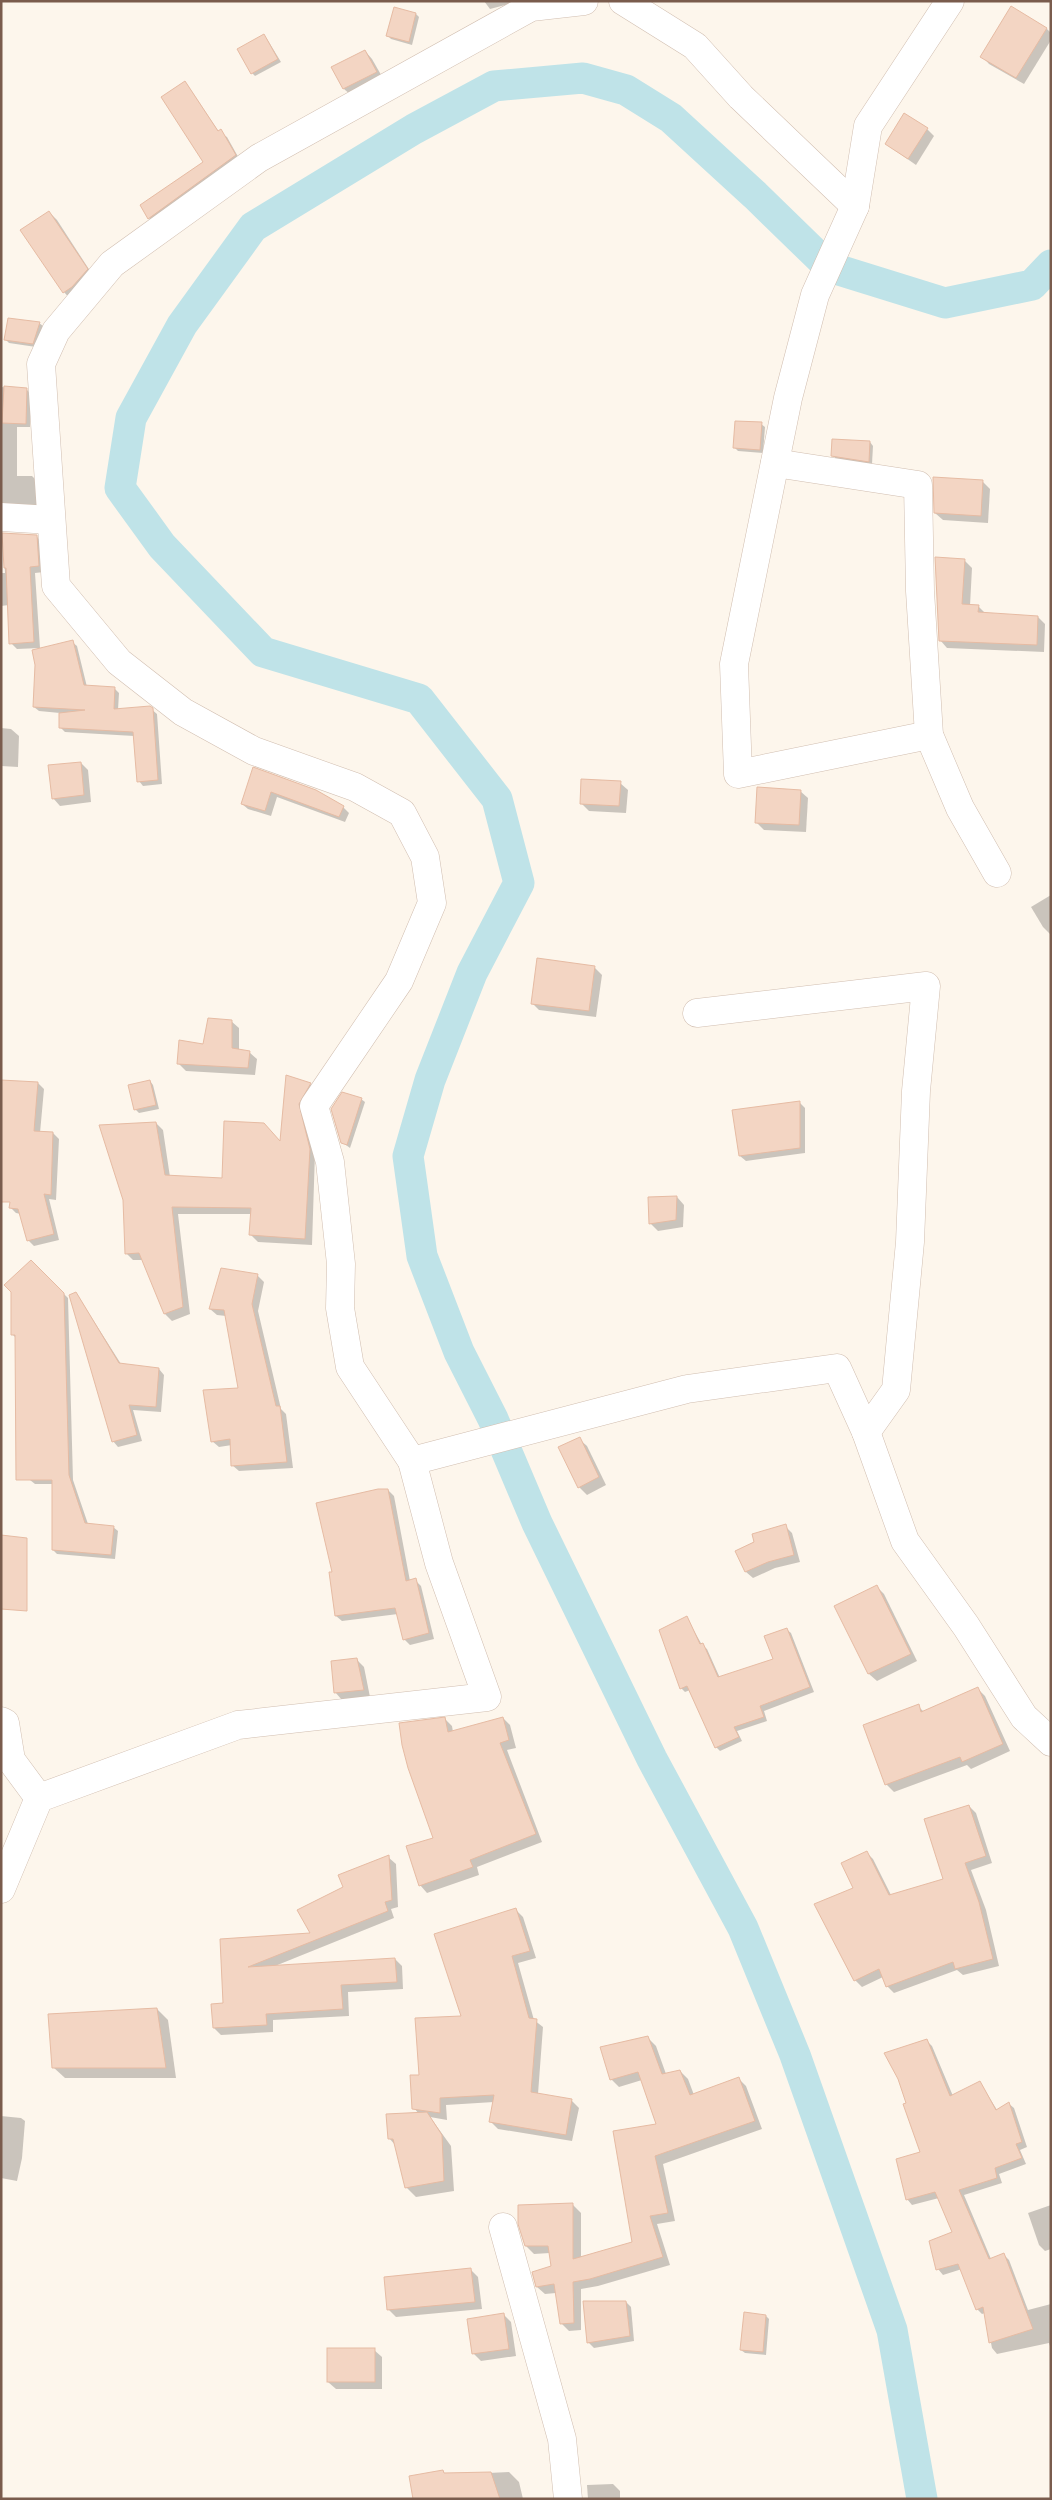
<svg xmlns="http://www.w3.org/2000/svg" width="1052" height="2500" font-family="Commissioner,sans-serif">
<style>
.shadow{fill:#0003}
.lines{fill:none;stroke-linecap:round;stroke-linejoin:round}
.canal{stroke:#bfe3e8;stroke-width:31}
.building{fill:#f3d5c3;stroke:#e6bba3}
.street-casing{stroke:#d1beb0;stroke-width:29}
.street{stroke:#fff;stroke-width:28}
</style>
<rect width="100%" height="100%" fill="#fdf6ec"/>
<g class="shadow">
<path d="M 484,1 L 512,1 L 513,3 L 490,9 Z"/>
<path d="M 416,14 L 419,17 L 412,45 L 391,39 L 388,36 Z"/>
<path d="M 1046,28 L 1051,33 L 1051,40 L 1024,84 L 989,64 L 982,56 Z"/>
<path d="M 267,39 L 281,62 L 255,76 L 252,73 Z"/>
<path d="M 365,51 L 372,59 L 384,80 L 352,96 L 344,89 L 333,68 Z"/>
<path d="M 185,82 L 219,132 L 227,137 L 241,162 L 154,224 L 149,218 L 205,163 Z"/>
<path d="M 927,129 L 934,136 L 916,165 L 886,144 Z"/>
<path d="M 49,212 L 57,220 L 94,277 L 71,300 L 64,292 Z"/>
<path d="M 39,323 L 43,326 L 36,347 L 9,343 L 6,340 Z"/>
<path d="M 1,387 L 26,389 L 30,393 L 30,427 L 17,427 L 17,476 L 32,476 L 36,480 L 38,507 L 1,506 Z"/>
<path d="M 761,424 L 765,427 L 763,453 L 738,451 L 735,448 Z"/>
<path d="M 834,440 L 870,442 L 873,446 L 872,464 L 836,459 L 833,455 Z"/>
<path d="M 982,481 L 990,489 L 988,523 L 943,520 L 935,513 Z"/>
<path d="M 3,534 L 36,536 L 42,542 L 44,572 L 35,573 L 40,648 L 17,649 L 11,643 L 9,605 L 1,606 L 1,573 L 5,573 Z"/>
<path d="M 964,560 L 972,568 L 970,606 L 978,606 L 986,614 L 1038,617 L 1045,624 L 1044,652 L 947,648 L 940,640 Z"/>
<path d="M 72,642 L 77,646 L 87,687 L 114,688 L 119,693 L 118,710 L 150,708 L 157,714 L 162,784 L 143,786 L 139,781 L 134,736 L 65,732 L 60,727 L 60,713 L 39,711 L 34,707 Z"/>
<path d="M 1,728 L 11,729 L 19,736 L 18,767 L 1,766 Z"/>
<path d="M 81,763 L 88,770 L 91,802 L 60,806 L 53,798 Z"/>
<path d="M 254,769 L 343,807 L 349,813 L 345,822 L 277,797 L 271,816 L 248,809 L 242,804 Z"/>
<path d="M 620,783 L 628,790 L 626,813 L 589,811 L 581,803 Z"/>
<path d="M 800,791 L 808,798 L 806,832 L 764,830 L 756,822 Z"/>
<path d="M 1051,895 L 1051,934 L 1050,934 L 1043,927 L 1031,907 Z"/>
<path d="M 594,967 L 602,975 L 596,1017 L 539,1010 L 532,1003 Z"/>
<path d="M 231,1021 L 239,1028 L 239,1050 L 249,1052 L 257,1059 L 255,1075 L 186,1071 L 178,1063 L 204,1045 Z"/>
<path d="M 288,1077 L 310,1084 L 317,1091 L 312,1245 L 258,1242 L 251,1235 L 252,1214 L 178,1214 L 190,1314 L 172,1321 L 165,1314 L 143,1260 L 133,1260 L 126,1253 L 156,1123 L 163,1130 L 170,1177 L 223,1179 L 281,1143 Z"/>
<path d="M 150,1081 L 153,1085 L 159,1109 L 139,1113 L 136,1110 L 130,1086 Z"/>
<path d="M 38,1083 L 44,1089 L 40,1133 L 53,1133 L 59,1139 L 56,1200 L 49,1199 L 59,1240 L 34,1246 L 28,1240 L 21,1214 L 16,1213 L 10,1207 Z"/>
<path d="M 361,1099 L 365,1102 L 350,1148 L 342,1142 Z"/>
<path d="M 799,1102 L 805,1108 L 805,1153 L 746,1161 L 740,1156 Z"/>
<path d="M 677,1197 L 684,1205 L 683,1227 L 658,1231 L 650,1223 Z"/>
<path d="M 31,1262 L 68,1298 L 73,1480 L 88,1524 L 113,1527 L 118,1531 L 115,1559 L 57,1554 L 53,1550 L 54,1484 L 35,1484 L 30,1480 L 16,1338 L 12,1334 L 12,1292 Z"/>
<path d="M 222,1270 L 258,1276 L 264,1282 L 258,1311 L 281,1409 L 286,1414 L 293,1468 L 239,1471 L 232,1465 L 232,1445 L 219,1447 L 212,1441 L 240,1389 L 226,1316 L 217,1315 L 210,1309 Z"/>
<path d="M 76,1293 L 121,1364 L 127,1367 L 159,1369 L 164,1375 L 161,1412 L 133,1410 L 142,1441 L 118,1447 L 113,1441 Z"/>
<path d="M 579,1439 L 587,1446 L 606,1485 L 587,1495 L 579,1487 Z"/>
<path d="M 388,1490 L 394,1496 L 410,1581 L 415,1580 L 421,1586 L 434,1639 L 410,1645 L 404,1639 L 398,1614 L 342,1621 L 336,1616 L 333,1573 Z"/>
<path d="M 785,1526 L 792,1533 L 800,1562 L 775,1568 L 753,1578 L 746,1572 L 736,1551 Z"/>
<path d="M 877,1587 L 884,1594 L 917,1661 L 877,1681 L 869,1674 L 836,1607 Z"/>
<path d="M 687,1618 L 702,1645 L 707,1649 L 720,1678 L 774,1660 L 786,1629 L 791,1633 L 814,1692 L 764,1711 L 767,1721 L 737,1731 L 742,1741 L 720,1751 L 716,1747 L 690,1690 L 685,1692 L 681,1688 Z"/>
<path d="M 357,1660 L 364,1667 L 370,1697 L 342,1700 L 335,1692 Z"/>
<path d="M 978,1689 L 985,1696 L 1010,1751 L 971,1769 L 967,1765 L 894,1792 L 886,1784 L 918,1706 L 924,1712 Z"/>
<path d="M 503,1718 L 510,1725 L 516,1748 L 507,1750 L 542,1842 L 477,1867 L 479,1875 L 427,1893 L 420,1885 L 435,1839 L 445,1719 L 452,1726 L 453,1732 Z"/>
<path d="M 969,1806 L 976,1813 L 992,1863 L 971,1870 L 986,1910 L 999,1966 L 963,1975 L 957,1970 L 894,1993 L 887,1986 L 883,1977 L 862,1987 L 855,1980 L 855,1889 L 866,1852 L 873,1859 L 891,1895 L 944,1880 Z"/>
<path d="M 388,1857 L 396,1864 L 398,1907 L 391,1909 L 394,1918 L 275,1966 L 395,1959 L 402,1966 L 403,1989 L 348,1992 L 349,2016 L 273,2020 L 273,2032 L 221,2035 L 214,2028 L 225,2004 L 221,1940 L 312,1934 L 345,1887 Z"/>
<path d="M 516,1910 L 523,1917 L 536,1958 L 518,1963 L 534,2020 L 543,2027 L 538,2094 L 571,2100 L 579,2108 L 572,2141 L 498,2129 L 490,2121 L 494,2102 L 446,2105 L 447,2120 L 430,2117 L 451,2146 L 454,2191 L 416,2197 L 406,2187 L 396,2146 L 389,2138 L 419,2114 L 414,2108 L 420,2076 L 463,2017 Z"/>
<path d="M 157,2009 L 168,2020 L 176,2078 L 65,2078 L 53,2067 Z"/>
<path d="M 648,2038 L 656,2046 L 666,2074 L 680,2071 L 688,2079 L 694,2095 L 739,2079 L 746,2086 L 762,2129 L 663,2164 L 675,2221 L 657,2224 L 670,2265 L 598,2286 L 581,2289 L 581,2330 L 569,2331 L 561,2323 L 556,2293 L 545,2294 L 537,2287 L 552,2267 L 550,2253 L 534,2254 L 526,2246 L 573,2205 L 581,2213 L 581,2258 L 633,2243 L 658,2125 L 642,2080 L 619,2087 L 611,2079 Z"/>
<path d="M 927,2041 L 932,2046 L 953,2096 L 980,2082 L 997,2110 L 1008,2103 L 1014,2108 L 1027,2147 L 1020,2150 L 1026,2164 L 999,2174 L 1002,2183 L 964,2195 L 991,2259 L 1004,2255 L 1009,2260 L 1028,2310 L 1051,2304 L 1051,2349 L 1049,2343 L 997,2354 L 992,2348 L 985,2313 L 982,2314 L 977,2309 L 962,2269 L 943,2275 L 938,2269 L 954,2233 L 939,2198 L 912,2205 L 907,2199 L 921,2153 L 908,2103 Z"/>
<path d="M 1,2116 L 21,2118 L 25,2121 L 22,2158 L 17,2181 L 1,2178 Z"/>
<path d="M 1051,2205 L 1051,2249 L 1045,2251 L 1039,2245 L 1028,2213 Z"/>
<path d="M 471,2270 L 478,2277 L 482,2309 L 396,2317 L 388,2309 Z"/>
<path d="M 626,2302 L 631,2307 L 634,2341 L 594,2348 L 588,2342 Z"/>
<path d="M 504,2315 L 511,2322 L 516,2356 L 481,2361 L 474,2354 Z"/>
<path d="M 766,2316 L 769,2319 L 766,2355 L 745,2353 L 741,2350 Z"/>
<path d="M 374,2350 L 382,2357 L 382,2389 L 336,2389 L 328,2382 Z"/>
<path d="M 443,2472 L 446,2475 L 509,2472 L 519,2482 L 523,2499 L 414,2499 Z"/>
<path d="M 613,2484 L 620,2491 L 620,2499 L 588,2499 L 587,2485 Z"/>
</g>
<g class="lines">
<path class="canal" d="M 922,2499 L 892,2330 L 795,2055 L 743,1928 L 652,1759 L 537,1523 L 493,1419 L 459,1352 L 422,1256 L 408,1156 L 430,1080 L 472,973 L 519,883 L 497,799 L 419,699 L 263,652 L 162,546 L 120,488 L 131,418 L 182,325 L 253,227 L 414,129 L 494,86 L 583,78 L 626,90 L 671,118 L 755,195 L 829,267 L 945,303 L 1032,285 L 1051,265"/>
</g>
<g class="building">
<path d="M 1011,6 L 1047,28 L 1016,78 L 980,57 Z"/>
<path d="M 394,7 L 416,13 L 409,42 L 386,36 Z"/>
<path d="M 264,34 L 278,59 L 251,74 L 237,49 Z"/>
<path d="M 365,50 L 377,72 L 343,89 L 331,67 Z"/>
<path d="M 185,81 L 218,131 L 221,129 L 236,155 L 148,219 L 140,205 L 203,162 L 161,97 Z"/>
<path d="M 904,113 L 928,128 L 908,159 L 885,144 Z"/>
<path d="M 49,211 L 88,269 L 72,287 L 63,293 L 20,230 Z"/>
<path d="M 8,318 L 40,322 L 33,344 L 4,340 Z"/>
<path d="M 4,386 L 27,388 L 26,424 L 2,423 Z"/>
<path d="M 735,421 L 762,422 L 760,450 L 733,448 Z"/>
<path d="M 832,439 L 870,441 L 869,462 L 831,456 Z"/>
<path d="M 933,477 L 983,480 L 981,516 L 934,513 Z"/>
<path d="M 2,533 L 37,535 L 39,566 L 30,567 L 34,642 L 9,644 L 6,568 L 4,568 Z"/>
<path d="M 935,557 L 965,559 L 962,604 L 979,605 L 978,612 L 1038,616 L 1037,645 L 939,641 Z"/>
<path d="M 73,640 L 84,685 L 115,687 L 114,709 L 150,706 L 153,708 L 158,780 L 137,782 L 133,732 L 59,728 L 59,713 L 85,710 L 33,707 L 35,665 L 32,650 Z"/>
<path d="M 81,762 L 84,795 L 52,799 L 48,765 Z"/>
<path d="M 253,767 L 316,790 L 344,806 L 339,817 L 271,792 L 265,811 L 241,804 Z"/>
<path d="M 581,779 L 621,781 L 619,806 L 580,804 Z"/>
<path d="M 757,787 L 801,790 L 799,825 L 755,823 Z"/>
<path d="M 537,958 L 595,966 L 589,1011 L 531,1004 Z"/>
<path d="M 208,1018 L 232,1020 L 232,1048 L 250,1051 L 248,1068 L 177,1064 L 179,1040 L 203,1044 Z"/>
<path d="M 286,1075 L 311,1083 L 299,1104 L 310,1149 L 305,1239 L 249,1235 L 251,1208 L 172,1207 L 183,1307 L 164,1314 L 139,1253 L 125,1254 L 123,1200 L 99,1125 L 156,1122 L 165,1175 L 222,1178 L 224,1121 L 264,1123 L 280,1141 Z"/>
<path d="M 1,1080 L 38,1082 L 34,1131 L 53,1132 L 51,1195 L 44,1194 L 54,1234 L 27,1241 L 18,1209 L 9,1208 L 10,1202 L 1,1202 Z"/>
<path d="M 150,1080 L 156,1105 L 134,1110 L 128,1085 Z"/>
<path d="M 342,1092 L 362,1098 L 347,1145 L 341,1143 L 331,1109 Z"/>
<path d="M 800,1101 L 800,1148 L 739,1156 L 732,1110 Z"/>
<path d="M 677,1196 L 676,1220 L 649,1224 L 648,1197 Z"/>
<path d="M 31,1260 L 64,1293 L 69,1475 L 85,1523 L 114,1526 L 111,1555 L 52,1550 L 52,1480 L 16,1480 L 15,1335 L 11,1335 L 11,1292 L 4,1285 Z"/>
<path d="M 221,1268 L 258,1274 L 252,1304 L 276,1406 L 280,1406 L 287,1462 L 231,1466 L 230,1439 L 211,1442 L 203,1390 L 238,1388 L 224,1310 L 209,1309 Z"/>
<path d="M 76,1292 L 119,1363 L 159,1368 L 156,1407 L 129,1405 L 137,1435 L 112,1442 L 69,1295 Z"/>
<path d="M 580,1437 L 599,1477 L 578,1488 L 558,1447 Z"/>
<path d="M 378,1489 L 388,1489 L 406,1581 L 416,1578 L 429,1633 L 403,1640 L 395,1608 L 335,1616 L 329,1572 L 332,1572 L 316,1503 Z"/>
<path d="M 786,1524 L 794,1555 L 768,1562 L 745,1572 L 735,1551 L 754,1542 L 752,1534 Z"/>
<path d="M 1,1535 L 27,1538 L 27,1611 L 1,1609 Z"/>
<path d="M 877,1585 L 911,1654 L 868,1674 L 834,1606 Z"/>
<path d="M 687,1616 L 700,1644 L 703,1643 L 718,1677 L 773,1659 L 764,1636 L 787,1628 L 810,1687 L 760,1706 L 764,1717 L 734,1727 L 739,1737 L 715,1748 L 687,1686 L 680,1689 L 659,1630 Z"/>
<path d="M 357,1658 L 364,1690 L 334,1693 L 331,1661 Z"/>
<path d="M 978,1687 L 1003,1744 L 962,1762 L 960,1757 L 885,1785 L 863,1725 L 919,1704 L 921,1712 Z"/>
<path d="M 445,1717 L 448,1732 L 503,1717 L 509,1740 L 500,1743 L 536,1834 L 470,1860 L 473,1867 L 419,1886 L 406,1846 L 433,1838 L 408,1768 L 402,1745 L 399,1723 Z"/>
<path d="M 969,1805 L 986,1856 L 965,1863 L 979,1902 L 993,1959 L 955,1969 L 953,1962 L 886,1987 L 879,1969 L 854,1981 L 814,1904 L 853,1888 L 841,1863 L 867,1851 L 889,1895 L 943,1879 L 924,1819 Z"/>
<path d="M 389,1855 L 392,1900 L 385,1902 L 388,1911 L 248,1967 L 395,1958 L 397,1982 L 341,1985 L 343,2009 L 266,2014 L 267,2025 L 213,2028 L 211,2004 L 223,2003 L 220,1939 L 310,1933 L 297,1910 L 343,1887 L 338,1875 Z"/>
<path d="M 516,1908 L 530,1951 L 512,1956 L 529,2018 L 537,2019 L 531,2092 L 572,2099 L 566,2135 L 489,2122 L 494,2095 L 440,2098 L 440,2113 L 412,2109 L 410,2075 L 419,2075 L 415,2018 L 461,2016 L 434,1934 Z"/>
<path d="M 157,2008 L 166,2068 L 52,2068 L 48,2014 Z"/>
<path d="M 648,2036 L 662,2074 L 680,2070 L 690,2095 L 739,2077 L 755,2121 L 655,2156 L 668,2213 L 650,2216 L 663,2257 L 590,2279 L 573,2282 L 574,2323 L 560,2324 L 554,2284 L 536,2287 L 532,2272 L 551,2266 L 548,2246 L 525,2246 L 518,2224 L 518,2205 L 573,2203 L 573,2259 L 632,2242 L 613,2131 L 656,2124 L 638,2072 L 610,2080 L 600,2047 Z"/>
<path d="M 927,2039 L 950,2096 L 980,2081 L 996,2110 L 1009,2102 L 1022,2142 L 1016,2144 L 1022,2158 L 995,2168 L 997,2178 L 959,2190 L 989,2259 L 1004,2253 L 1033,2329 L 989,2343 L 983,2307 L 976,2310 L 958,2264 L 936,2270 L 929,2241 L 952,2232 L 935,2192 L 906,2200 L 896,2159 L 920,2152 L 903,2104 L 906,2103 L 898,2079 L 884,2053 Z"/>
<path d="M 427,2112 L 442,2135 L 444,2181 L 405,2188 L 393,2139 L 388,2139 L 386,2114 Z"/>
<path d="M 471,2268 L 475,2302 L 387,2310 L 384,2277 Z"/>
<path d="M 583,2301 L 626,2301 L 630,2336 L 587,2343 Z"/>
<path d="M 744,2312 L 766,2315 L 763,2352 L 740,2350 Z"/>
<path d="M 504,2313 L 509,2349 L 472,2354 L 467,2319 Z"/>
<rect x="327" y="2348" width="48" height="34"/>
<path d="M 443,2470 L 444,2473 L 491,2472 L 500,2499 L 413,2499 L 409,2476 Z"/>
</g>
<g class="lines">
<defs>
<g id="street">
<path d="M 623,1 L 695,46 L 741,97 L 855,206"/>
<path d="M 775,463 L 918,485 L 920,591 L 929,735 L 960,808 L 997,873"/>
<path d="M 1,517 L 51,520"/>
<path d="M 929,735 L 738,774 L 734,664 L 788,398 L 815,295 L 855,206 L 868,126 L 950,1"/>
<path d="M 866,1432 L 905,1541 L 966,1626 L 1024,1717 L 1051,1742"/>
<path d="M 412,1461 L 350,1367 L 340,1308 L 341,1264 L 330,1162 L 314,1106 L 399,981 L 432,903 L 425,857 L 402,813 L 355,787 L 254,751 L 183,712 L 119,662 L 56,586 L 41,364 L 56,331 L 112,264 L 259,158 L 531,7 L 584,1"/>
<path d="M 1,1721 L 5,1723 L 11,1760 L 39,1798"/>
<path d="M 1,1889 L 39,1798 L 238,1725 L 487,1697 L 439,1563 L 412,1461 L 687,1389 L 837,1368 L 866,1432 L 896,1390 L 910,1242 L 916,1091 L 926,986 L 697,1013"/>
<path d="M 503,2227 L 562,2439 L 568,2499"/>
</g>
</defs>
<use href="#street" class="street-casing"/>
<use href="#street" class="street"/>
</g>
<rect width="1052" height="2500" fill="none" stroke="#7a5c4d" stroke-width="5"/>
</svg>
